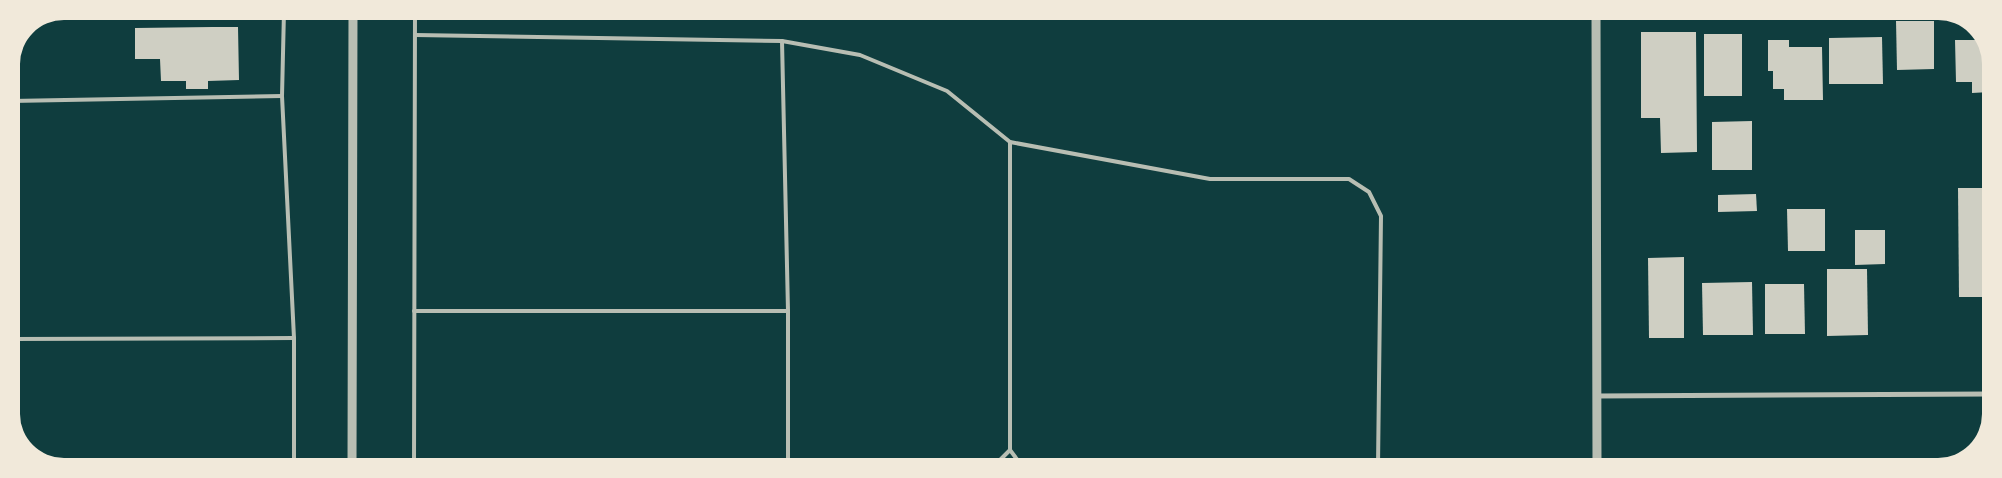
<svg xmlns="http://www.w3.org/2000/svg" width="2002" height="478" font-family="'Golos Text',sans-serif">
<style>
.building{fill:#cfcfc3}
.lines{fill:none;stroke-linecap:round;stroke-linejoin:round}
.service{stroke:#b8beb3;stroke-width:4}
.minor{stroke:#b8beb3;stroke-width:5}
.tertiary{stroke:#b8beb3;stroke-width:9}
</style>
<rect width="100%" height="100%" fill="#0f3d3e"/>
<g class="building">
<path d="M 1896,21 L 1934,21 L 1934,69 L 1897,70 Z"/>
<path d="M 212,27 L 238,27 L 239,80 L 208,81 L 208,89 L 186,89 L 186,81 L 161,81 L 160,59 L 135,59 L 135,28 Z"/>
<path d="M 1641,32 L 1696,32 L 1697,152 L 1661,153 L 1660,118 L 1641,118 Z"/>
<rect x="1704" y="34" width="38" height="62"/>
<path d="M 1975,35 L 1980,35 L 1990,57 L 1990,92 L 1972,93 L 1972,82 L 1956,82 L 1955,40 L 1975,40 Z"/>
<path d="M 1882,37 L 1883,84 L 1829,84 L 1829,38 Z"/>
<path d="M 1768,40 L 1789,40 L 1789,47 L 1822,47 L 1823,100 L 1784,100 L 1784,89 L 1773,89 L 1773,71 L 1768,71 Z"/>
<path d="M 1752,121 L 1752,170 L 1712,170 L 1712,122 Z"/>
<path d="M 1958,188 L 1990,188 L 1990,297 L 1959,297 Z"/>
<path d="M 1756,194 L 1757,211 L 1718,212 L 1718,195 Z"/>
<path d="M 1787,209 L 1825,209 L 1825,251 L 1788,251 Z"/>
<path d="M 1855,230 L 1885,230 L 1885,264 L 1855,265 Z"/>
<path d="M 1684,257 L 1684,338 L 1649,338 L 1648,258 Z"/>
<path d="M 1827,269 L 1867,269 L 1868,335 L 1827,336 Z"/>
<path d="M 1752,282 L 1753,335 L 1703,335 L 1702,283 Z"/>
<path d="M 1765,284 L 1804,284 L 1805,334 L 1765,334 Z"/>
<path d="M 1920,464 L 1920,467 L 1890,467 L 1890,465 Z"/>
</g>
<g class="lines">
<g class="service">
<path d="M 284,11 L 282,96 L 294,338 L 294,466"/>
<path d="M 415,35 L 782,41 L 788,311 L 788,466"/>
<path d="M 782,41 L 860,55 L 947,91 L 1010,142 L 1210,179 L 1349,179 L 1369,192 L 1381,216 L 1378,466"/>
<path d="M 11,101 L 282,96"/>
<path d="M 1010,142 L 1010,450 L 1022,466"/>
<path d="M 414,311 L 788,311"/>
<path d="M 12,339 L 294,338"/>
<path d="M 414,466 L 415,11"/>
<path d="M 994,466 L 1010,450"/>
</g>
<path class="minor" d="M 1597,396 L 1990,394"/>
<g class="tertiary">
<path d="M 1596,12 L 1597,467"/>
<path d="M 352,466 L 353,11"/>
</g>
</g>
<path d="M0 0H2002V478H0ZM64 20H1938A44 44 0 0 1 1982 64V414A44 44 0 0 1 1938 458H64A44 44 0 0 1 20 414V64A44 44 0 0 1 64 20Z" fill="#f1e9da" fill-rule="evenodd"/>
</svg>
